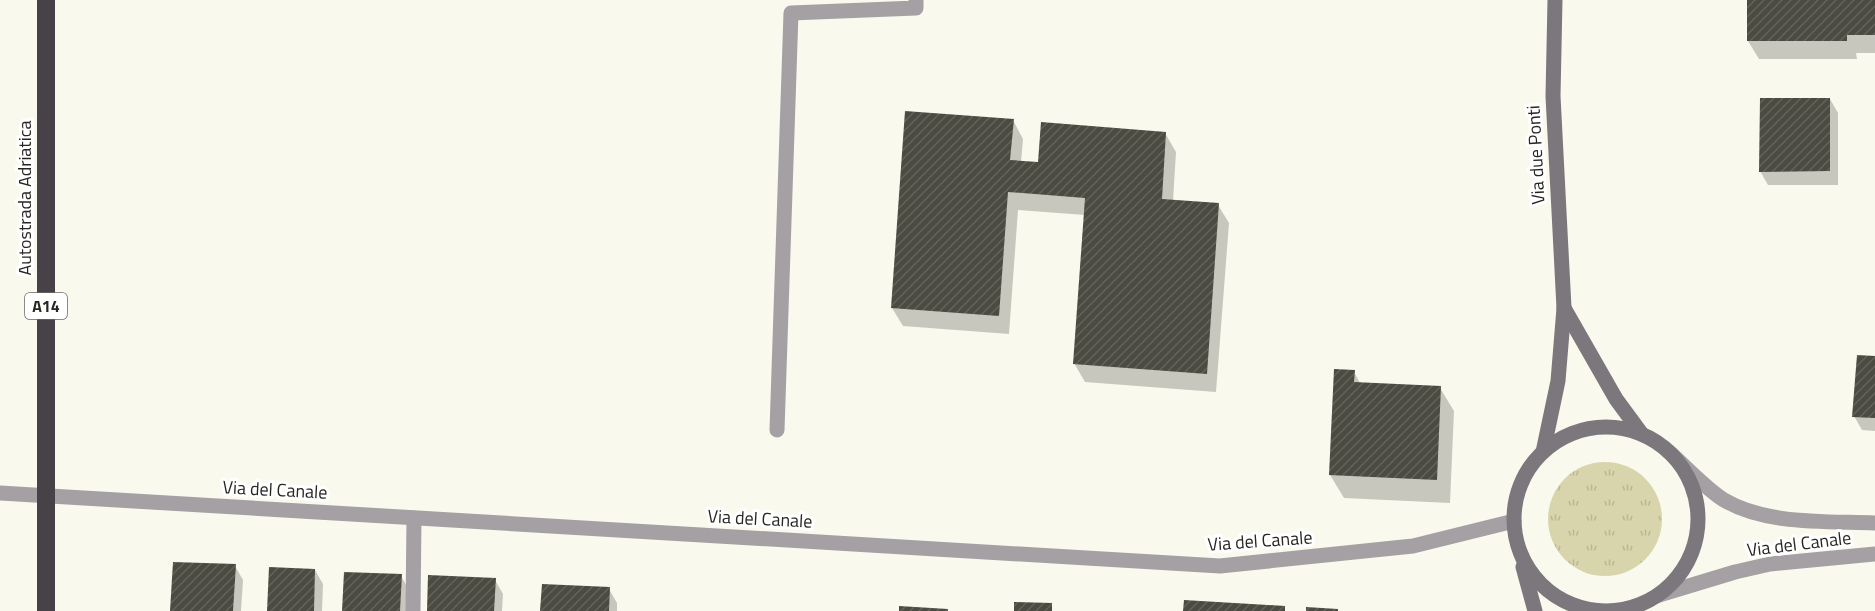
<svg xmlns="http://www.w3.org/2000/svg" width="1875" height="611" font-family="'Titillium Web',sans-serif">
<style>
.grass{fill:url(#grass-tufts)}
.shadow{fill:#0003}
.building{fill:url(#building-hatch)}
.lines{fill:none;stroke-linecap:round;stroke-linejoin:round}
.lane{stroke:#a4a0a4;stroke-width:15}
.street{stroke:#a4a0a4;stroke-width:15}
.secondary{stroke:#7c777c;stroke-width:15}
.highway-bridge{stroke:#474148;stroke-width:18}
.labels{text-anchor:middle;stroke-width:6;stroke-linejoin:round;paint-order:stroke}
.shield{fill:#fff;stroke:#686764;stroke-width:1.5}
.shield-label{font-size:16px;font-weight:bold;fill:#272622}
.street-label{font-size:18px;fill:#272622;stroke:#fff}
</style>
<defs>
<pattern id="grass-tufts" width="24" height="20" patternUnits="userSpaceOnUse" patternTransform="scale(1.5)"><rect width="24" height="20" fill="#d8d5ac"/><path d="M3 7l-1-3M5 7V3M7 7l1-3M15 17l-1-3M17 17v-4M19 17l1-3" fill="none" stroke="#b9b794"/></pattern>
<pattern id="building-hatch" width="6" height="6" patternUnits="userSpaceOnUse" patternTransform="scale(1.5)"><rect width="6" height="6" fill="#4c4b42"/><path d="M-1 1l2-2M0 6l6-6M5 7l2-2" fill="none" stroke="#63625b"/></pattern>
</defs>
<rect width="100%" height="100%" fill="#faf9ee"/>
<circle class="grass" cx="1605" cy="519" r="57"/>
<g class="shadow">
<path d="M 1749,0 L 1875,0 L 1875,53 L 1856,53 L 1857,59 L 1759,59 L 1748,41 Z"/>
<path d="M 1830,99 L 1838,113 L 1838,185 L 1768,185 L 1760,171 Z"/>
<path d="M 1013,120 L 1023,139 L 1021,162 L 1039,163 L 1165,133 L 1176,152 L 1173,201 L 1218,205 L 1229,223 L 1216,392 L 1085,382 L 1074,363 L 1085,215 L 1018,210 L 1009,334 L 903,326 L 892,308 Z"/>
<path d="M 1875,358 L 1875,431 L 1862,430 L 1854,416 Z"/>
<path d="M 1354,372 L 1360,383 L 1440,388 L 1454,411 L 1450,503 L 1344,498 L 1330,475 Z"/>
<path d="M 235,566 L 243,580 L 241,611 L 172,611 Z"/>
<path d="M 315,570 L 323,584 L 322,611 L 268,611 Z"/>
<path d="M 401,576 L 409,590 L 408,611 L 343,611 Z"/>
<path d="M 495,580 L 503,594 L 502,611 L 428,611 Z"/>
<path d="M 609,589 L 617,603 L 617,611 L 542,611 Z"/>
</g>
<g class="building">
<path d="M 1747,0 L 1875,0 L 1875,35 L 1847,35 L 1847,41 L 1747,41 Z"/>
<path d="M 1760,98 L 1830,98 L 1830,171 L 1759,172 Z"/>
<path d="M 905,111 L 1014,119 L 1010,160 L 1038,162 L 1041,122 L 1166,132 L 1162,199 L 1219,203 L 1207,374 L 1073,364 L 1085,198 L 1008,192 L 999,316 L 891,308 Z"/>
<path d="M 1857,355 L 1875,356 L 1875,418 L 1852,417 Z"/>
<path d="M 1334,369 L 1355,370 L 1354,382 L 1441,386 L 1437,480 L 1329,475 Z"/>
<path d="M 173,562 L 236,564 L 233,611 L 170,611 Z"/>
<path d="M 269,567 L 315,569 L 314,611 L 267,611 Z"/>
<path d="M 344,572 L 402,574 L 400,611 L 342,611 Z"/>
<path d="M 428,575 L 496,578 L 494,611 L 427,611 Z"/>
<path d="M 542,584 L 610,587 L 609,611 L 540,611 Z"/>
<path d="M 1184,600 L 1285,606 L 1285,611 L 1183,611 Z"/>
<path d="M 1014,602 L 1052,603 L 1052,611 L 1014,611 Z"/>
<path d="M 899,606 L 948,609 L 948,611 L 899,611 Z"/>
<path d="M 1306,607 L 1338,609 L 1338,611 L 1306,611 Z"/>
</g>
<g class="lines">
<path class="lane" d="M 777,430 L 791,13 L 916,8 L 916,0"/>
<g class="street">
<path d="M 1668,451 C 1684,465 1707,490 1724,500 C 1766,525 1827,521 1875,523"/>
<path d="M 0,493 L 1220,566 L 1413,546 L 1514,521"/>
<path d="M 1659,595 L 1735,572 L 1770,564 L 1875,554"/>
<path d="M 413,611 L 414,518"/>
</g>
<g class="secondary">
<path d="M 1564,308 L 1616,399 L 1641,433"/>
<circle cx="1606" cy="519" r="92"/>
<path d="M 1543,452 L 1558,381 L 1564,308 L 1553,96 L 1555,0"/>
<path d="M 1523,567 L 1535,611"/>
</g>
<path class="highway-bridge" d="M 46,0 L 46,611"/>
</g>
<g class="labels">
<rect class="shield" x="25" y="293" width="42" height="26" rx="4.5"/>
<g class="shield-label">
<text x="46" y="312">A14</text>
</g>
<g class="street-label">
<text transform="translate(1536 155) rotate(-93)" y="6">Via due Ponti</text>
<text transform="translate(25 198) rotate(-90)" y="6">Autostrada Adriatica</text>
<text transform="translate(275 490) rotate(3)" y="6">Via del Canale</text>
<text transform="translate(760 519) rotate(3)" y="6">Via del Canale</text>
<text transform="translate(1260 541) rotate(-4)" y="6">Via del Canale</text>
<text transform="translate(1799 544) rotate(-7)" y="6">Via del Canale</text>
</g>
</g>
</svg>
